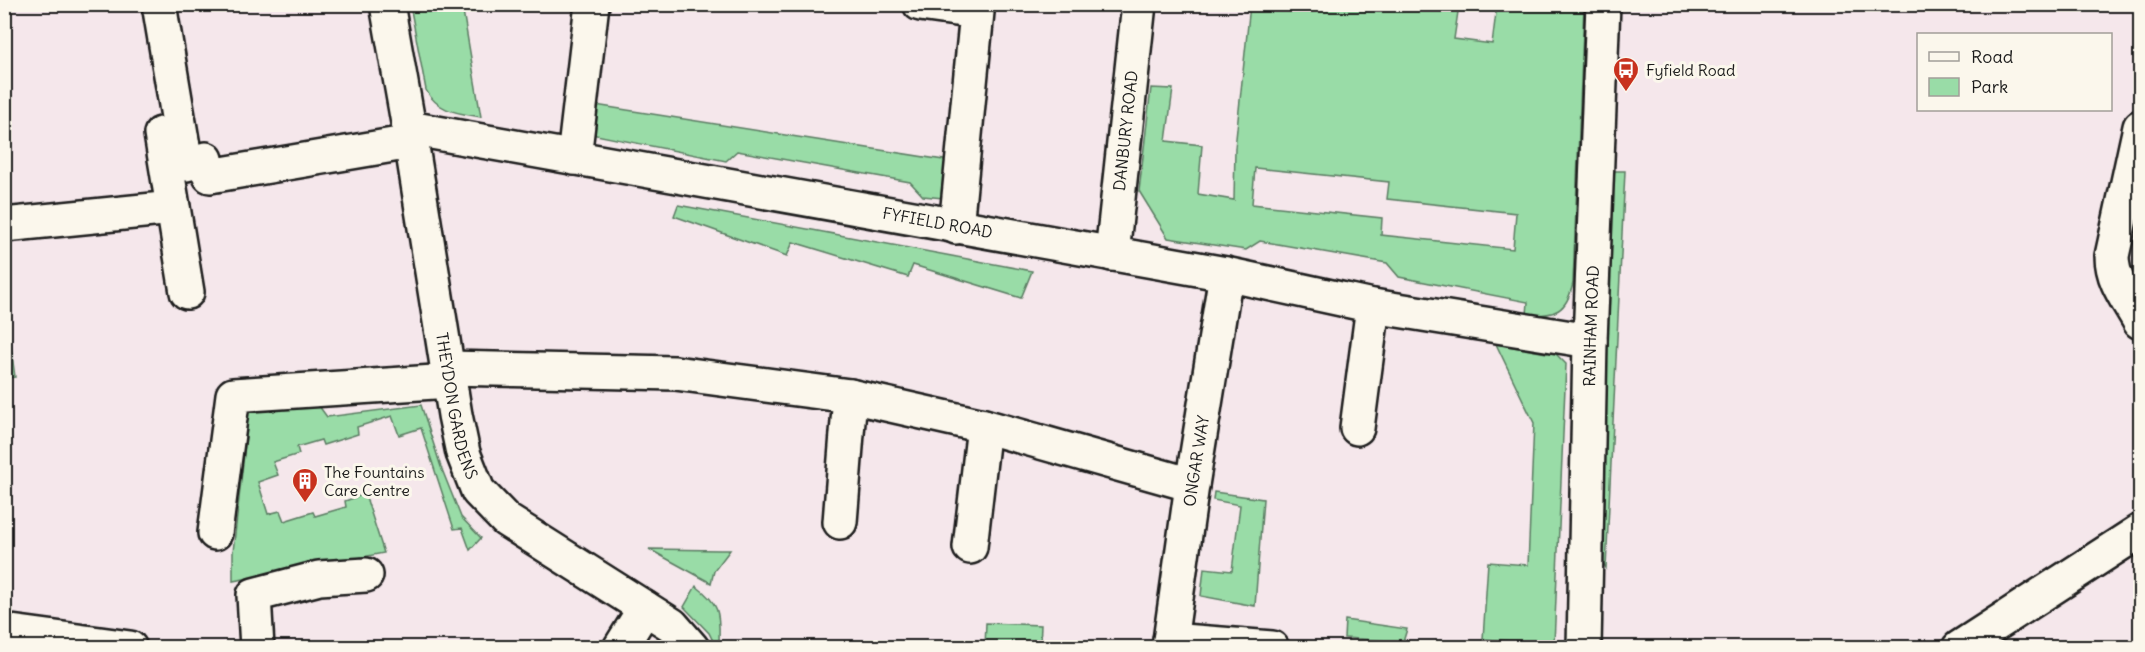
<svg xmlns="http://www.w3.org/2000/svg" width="2145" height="652" font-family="Delius,sans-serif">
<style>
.green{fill:#99dca7;stroke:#5a7c62;stroke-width:1.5;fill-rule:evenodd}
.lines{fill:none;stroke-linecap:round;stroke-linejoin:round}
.minor-casing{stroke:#1c1c1c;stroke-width:38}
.major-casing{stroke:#1c1c1c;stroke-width:38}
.minor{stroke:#fbf7ec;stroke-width:33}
.major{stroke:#fbf7ec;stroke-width:33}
.labels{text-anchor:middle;stroke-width:6;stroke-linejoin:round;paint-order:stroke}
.poi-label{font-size:16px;fill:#1c1c1c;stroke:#fbf7ec;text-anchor:start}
.street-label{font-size:16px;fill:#1c1c1c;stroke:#fbf7ec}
</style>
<rect width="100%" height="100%" fill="#f5e7eb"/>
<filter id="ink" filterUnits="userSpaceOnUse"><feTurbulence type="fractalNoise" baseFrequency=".0167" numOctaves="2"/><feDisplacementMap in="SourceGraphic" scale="12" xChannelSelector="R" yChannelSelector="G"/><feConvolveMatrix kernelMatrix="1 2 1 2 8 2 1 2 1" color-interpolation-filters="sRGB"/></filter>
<g filter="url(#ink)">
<g class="green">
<path d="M 410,5 L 462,5 L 481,117 C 458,113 438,112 426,90 Z"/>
<path d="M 1250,5 L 1459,5 L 1454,39 L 1492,44 L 1497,5 L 1584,5 L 1573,283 C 1567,312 1555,316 1527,315 L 1528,302 L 1399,277 L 1387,263 L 1260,241 L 1246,250 L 1168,238 L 1139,191 L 1151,88 L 1173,89 L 1166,141 L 1202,145 L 1198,194 L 1234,200 L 1235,148 ZM 1255,168 L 1389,182 L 1387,199 L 1516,213 L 1513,249 L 1381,235 L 1382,218 L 1252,204 Z"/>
<path d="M 589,104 L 956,162 L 953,199 L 923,196 L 910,182 L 737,151 L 726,161 L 586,133 Z"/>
<path d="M 1611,171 L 1625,171 L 1606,568 L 1601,559 Z"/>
<path d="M 678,205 L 1032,271 L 1021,298 L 913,265 L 908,277 L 793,242 L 787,256 L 674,216 Z"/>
<path d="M 4,295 L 15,377 L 5,378 L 4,378 Z"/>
<path d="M 1496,344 L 1547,353 L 1547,345 L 1566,364 L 1554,644 L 1483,639 L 1488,562 L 1528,565 L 1534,423 Z"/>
<path d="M 421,405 L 441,467 L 461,517 L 481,538 L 470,550 L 462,528 L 454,529 L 421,428 L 399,435 L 392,416 L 357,427 L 358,434 L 323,445 L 321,440 L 297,447 L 299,454 L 273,462 L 278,475 L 258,482 L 268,514 L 280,511 L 284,521 L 313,512 L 315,516 L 346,507 L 345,501 L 365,494 L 384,553 L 233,581 L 233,552 L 249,409 L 319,406 L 327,417 Z"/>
<path d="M 1214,492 L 1263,499 L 1255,606 L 1201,596 L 1204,568 L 1232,571 L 1240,505 L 1213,500 Z"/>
<path d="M 649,549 L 720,550 L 730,550 L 714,571 L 711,583 Z"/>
<path d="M 696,586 C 723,606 719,617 719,647 L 716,647 L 709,633 L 684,607 Z"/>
<path d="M 1345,620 L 1407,629 L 1403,642 L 1344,638 Z"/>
<path d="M 986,623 L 1041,625 L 1040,647 L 985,647 Z"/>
</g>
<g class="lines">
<defs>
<g id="minor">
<path d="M 159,4 L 186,164 L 206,159 L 210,176 L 411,142"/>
<path id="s1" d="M 387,4 L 409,128 L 1226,274 L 1373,306 L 1590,341"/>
<path d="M 920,4 L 977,12 L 956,227"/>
<path d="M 2140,127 L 2112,256 C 2112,281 2128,300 2140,322"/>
<path id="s2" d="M 409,128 L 455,415 L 463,453 L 478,491 L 506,520 L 672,625 L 692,648"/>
<path d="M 161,134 L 187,292"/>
<path d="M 574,158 L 592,4"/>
<path d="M 4,225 L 173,208"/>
<path id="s3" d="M 1112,254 L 1139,4"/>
<path d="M 448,368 L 675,373 L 850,396 L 984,426 L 1192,485"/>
<path d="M 1357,428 L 1373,306"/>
<path d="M 840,522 L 850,396"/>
<path d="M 215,533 L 233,395 L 450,381"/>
<path d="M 970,547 L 984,426"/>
<path d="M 4,631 L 130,648"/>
<path d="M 1170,640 L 1272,648"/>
<path d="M 257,648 L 254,595 L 319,578 L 366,575"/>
<path d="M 620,648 L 645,608"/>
<path id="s4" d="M 1169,648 L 1192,485 L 1226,274"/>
<path d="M 1959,648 L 2140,531"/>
</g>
<g id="major">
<path id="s5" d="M 1584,648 L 1590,341 L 1603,4"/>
</g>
</defs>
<use href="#minor" class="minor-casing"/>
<use href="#major" class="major-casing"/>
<use href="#minor" class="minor"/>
<use href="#major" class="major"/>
</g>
</g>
<defs>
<symbol id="bus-pin" viewBox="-11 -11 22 30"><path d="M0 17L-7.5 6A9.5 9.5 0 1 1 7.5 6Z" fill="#c8321e" stroke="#fbf7ec"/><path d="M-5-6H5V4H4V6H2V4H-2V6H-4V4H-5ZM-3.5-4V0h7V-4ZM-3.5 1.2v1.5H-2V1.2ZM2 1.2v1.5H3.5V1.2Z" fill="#fff"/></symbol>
<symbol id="building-pin" viewBox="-11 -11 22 30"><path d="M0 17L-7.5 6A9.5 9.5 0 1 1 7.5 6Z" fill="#c8321e" stroke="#fbf7ec"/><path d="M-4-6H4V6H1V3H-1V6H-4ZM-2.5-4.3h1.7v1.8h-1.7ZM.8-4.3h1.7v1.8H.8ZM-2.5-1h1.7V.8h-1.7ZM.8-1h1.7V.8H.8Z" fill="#fff"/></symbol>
</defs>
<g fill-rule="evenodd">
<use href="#bus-pin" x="1611" y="55" width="30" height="40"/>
<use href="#building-pin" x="290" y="466" width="30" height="40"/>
</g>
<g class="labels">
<g class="poi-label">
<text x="1646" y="76">Fyfield Road</text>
<text x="324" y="478">The Fountains<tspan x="324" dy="18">Care Centre</tspan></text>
</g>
<g class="street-label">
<text dy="6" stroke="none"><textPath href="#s3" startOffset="124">DANBURY ROAD</textPath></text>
<text dy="6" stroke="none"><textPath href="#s1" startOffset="663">FYFIELD ROAD</textPath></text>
<text dy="6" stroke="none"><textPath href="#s5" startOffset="322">RAINHAM ROAD</textPath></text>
<text dy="6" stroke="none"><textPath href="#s2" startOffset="282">THEYDON GARDENS</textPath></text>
<text dy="6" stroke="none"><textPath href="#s4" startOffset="189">ONGAR WAY</textPath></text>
</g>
</g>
<rect width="2145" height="652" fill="none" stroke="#fbf7ec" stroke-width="24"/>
<rect x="12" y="12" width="2121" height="628" fill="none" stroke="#1c1c1c" stroke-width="2" filter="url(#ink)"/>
<rect x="1917" y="33" width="195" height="78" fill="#fbf7ec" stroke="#a29f99" stroke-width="1.5"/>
<rect x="1929" y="52" width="30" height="9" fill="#fbf7ec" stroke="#a29f99" stroke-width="1.5"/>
<text x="1971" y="63" font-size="18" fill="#1c1c1c">Road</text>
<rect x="1929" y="78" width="30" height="18" fill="#99dca7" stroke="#a29f99" stroke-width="1.5"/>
<text x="1971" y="93" font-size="18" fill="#1c1c1c">Park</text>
</svg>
